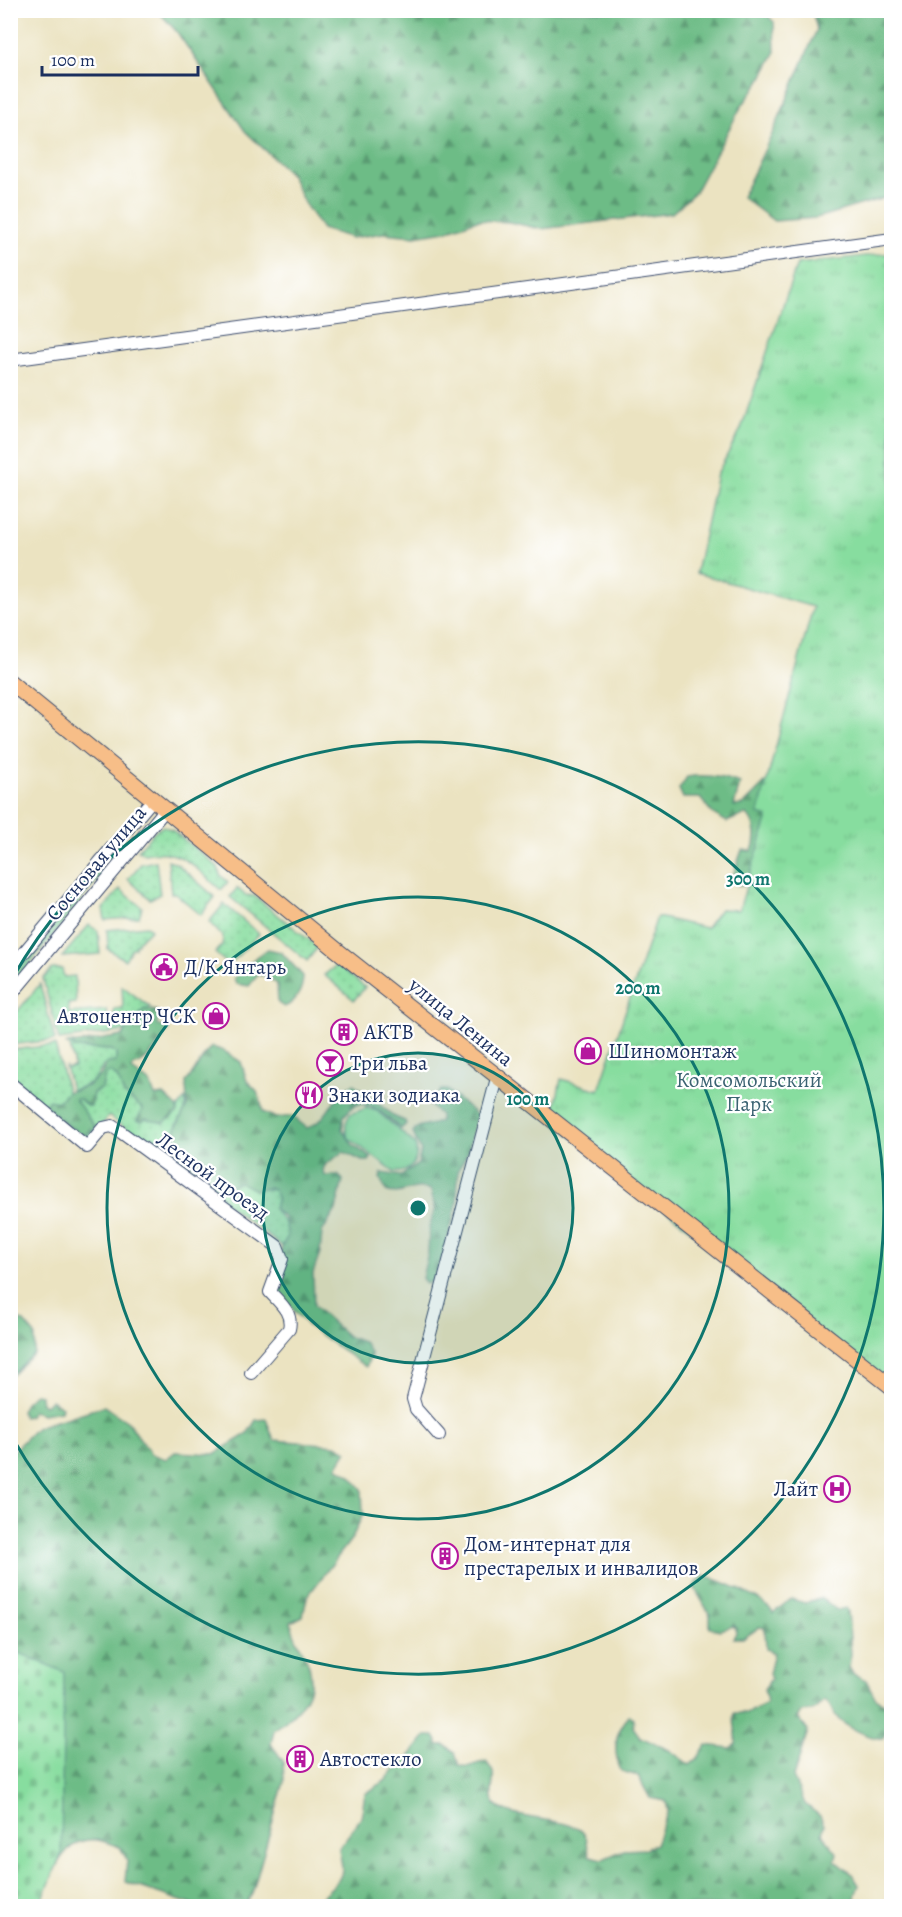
<svg xmlns="http://www.w3.org/2000/svg" width="902" height="1917" font-family="Alegreya,serif">
<style>
.grass{fill:url(#grass-dots);stroke:#51867e;stroke-width:1.5}
.forest{fill:url(#forest-firs);stroke:#447672;stroke-width:1.5}
.cemetery{fill:url(#cemetery-stones);stroke:#51867e;stroke-width:1.5}
.park{fill:url(#park-tufts);stroke:#51867e;stroke-width:1.5}
.pitch{fill:#87dd9f;stroke:#51867e;stroke-width:1.5}
.lines{fill:none;stroke-linecap:round;stroke-linejoin:round}
.minor-casing{stroke:#3a4a6d;stroke-width:14}
.major-casing{stroke:#3a4a6d;stroke-width:17}
.minor{stroke:#fff;stroke-width:12}
.major{stroke:#f7be88;stroke-width:15}
.ring{fill:none;stroke:#0f766e;stroke-width:3}
.labels{text-anchor:middle;stroke-width:4.5;stroke-linejoin:round;paint-order:stroke}
.street-label{font-size:21px;fill:#1b2f5e;stroke:#fff}
.poi-label{font-size:21px;fill:#1b2f5e;stroke:#fff;text-anchor:start}
.park-label{font-size:21px;fill:#3b6372;stroke:#fff}
.centre{fill:#0f766e;stroke:#fff;stroke-width:3}
.ring-label{font-size:18px;text-anchor:middle;font-weight:bold;fill:#0f766e;stroke:#fff;stroke-width:4.5;stroke-linejoin:round;paint-order:stroke}
</style>
<defs>
<pattern id="grass-dots" width="8" height="8" patternUnits="userSpaceOnUse" patternTransform="scale(1.5)"><rect width="8" height="8" fill="#87dd9f"/><path d="M2 2h.1M6 6h.1" fill="none" stroke="#74be8b" stroke-width="1.8" stroke-linecap="round"/></pattern>
<pattern id="forest-firs" width="22" height="20" patternUnits="userSpaceOnUse" patternTransform="scale(1.5)"><rect width="22" height="20" fill="#6dbc86"/><path d="M5 1l3.5 6h-7zM16 11l3.5 6h-7z" fill="#599971"/></pattern>
<pattern id="cemetery-stones" width="16" height="16" patternUnits="userSpaceOnUse" patternTransform="scale(1.5)"><rect width="16" height="16" fill="#87dd9f"/><path d="M2 7V4a2 2 0 0 1 4 0v3zM10 15v-3a2 2 0 0 1 4 0v3z" fill="#74be8b"/></pattern>
<pattern id="park-tufts" width="24" height="20" patternUnits="userSpaceOnUse" patternTransform="scale(1.5)"><rect width="24" height="20" fill="#87dd9f"/><path d="M3 7l-1-3M5 7V3M7 7l1-3M15 17l-1-3M17 17v-4M19 17l1-3" fill="none" stroke="#74be8b"/></pattern>
</defs>
<rect width="100%" height="100%" fill="#fff"/>
<filter id="ink" filterUnits="userSpaceOnUse"><feTurbulence type="fractalNoise" baseFrequency=".0167" numOctaves="2"/><feDisplacementMap in="SourceGraphic" scale="12" xChannelSelector="R" yChannelSelector="G"/><feConvolveMatrix kernelMatrix="1 2 1 2 8 2 1 2 1" color-interpolation-filters="sRGB"/></filter>
<filter id="wash" filterUnits="userSpaceOnUse"><feTurbulence type="fractalNoise" baseFrequency=".008" numOctaves="4" result="noise"/><feDisplacementMap in="SourceGraphic" scale="24" xChannelSelector="R" yChannelSelector="G"/><feGaussianBlur stdDeviation="1.35" result="paint"/><feColorMatrix in="noise" values="0 0 0 0 0 0 0 0 0 0 0 0 0 0 0 0 0 1.4 0 .05"/><feComposite in="paint" operator="in"/></filter>
<g filter="url(#wash)">
<rect width="100%" height="100%" fill="#ebe3c1"/>
<g class="grass">
<path d="M 163,826 L 172,830 L 218,867 L 220,875 L 228,882 L 221,890 C 195,868 181,846 144,854 L 138,850 L 155,831 Z"/>
<path d="M 168,860 L 177,864 L 215,897 L 201,915 L 175,893 L 171,893 Z"/>
<path d="M 156,861 L 160,894 L 150,899 L 128,879 L 141,864 Z"/>
<path d="M 100,870 L 103,873 L 11,987 L 11,978 Z"/>
<path d="M 237,888 L 245,895 L 254,896 L 318,947 L 307,961 L 230,897 Z"/>
<path d="M 120,889 L 142,907 L 139,917 L 105,920 L 103,909 Z"/>
<path d="M 224,904 L 259,934 L 229,965 L 215,953 L 222,946 L 223,937 L 209,922 Z"/>
<path d="M 89,925 L 98,931 L 100,954 L 62,957 Z"/>
<path d="M 147,926 L 151,929 L 138,941 L 138,944 L 135,944 L 135,948 L 132,948 L 125,960 L 108,949 L 107,930 Z"/>
<path d="M 337,965 L 365,987 L 354,1000 L 324,975 Z"/>
<path d="M 52,969 L 62,969 L 64,977 L 75,976 L 76,1003 L 68,1004 L 69,1013 L 107,1010 L 108,1019 L 114,1019 L 114,1009 L 123,1008 L 122,986 L 150,1007 L 133,1030 L 59,1040 L 43,979 Z"/>
<path d="M 40,984 L 55,1040 L 11,1045 L 11,1019 Z"/>
<path d="M 75,1043 L 72,1044 L 74,1048 L 112,1050 L 116,1053 L 116,1062 L 103,1066 C 97,1081 87,1086 71,1090 L 65,1066 L 67,1069 L 74,1067 L 70,1046 L 65,1044 Z"/>
<path d="M 55,1045 L 80,1139 L 11,1080 L 11,1050 Z"/>
<path d="M 110,1072 L 117,1077 L 124,1094 L 140,1105 L 146,1119 C 174,1125 169,1118 185,1099 C 189,1113 179,1116 176,1128 C 175,1136 178,1140 173,1148 L 176,1164 C 184,1170 209,1189 217,1188 C 227,1186 234,1181 245,1182 L 249,1187 L 274,1190 L 277,1197 L 274,1209 C 283,1220 291,1227 286,1242 L 282,1246 L 109,1116 L 86,1143 L 83,1136 L 93,1131 L 75,1099 L 80,1099 L 87,1106 L 93,1093 L 102,1088 L 105,1074 Z"/>
</g>
<g class="forest">
<path d="M 158,11 L 763,11 L 774,22 L 775,53 L 760,81 L 741,107 L 695,192 L 672,213 L 541,229 L 509,222 L 477,220 L 446,231 L 415,236 L 383,233 L 352,238 L 322,229 L 304,203 L 291,175 L 245,131 L 177,32 Z"/>
<path d="M 812,11 L 891,11 L 891,196 L 816,218 L 774,221 L 742,197 L 773,132 L 817,29 Z"/>
<path d="M 782,766 L 757,879 L 748,886 L 737,885 L 732,878 L 742,850 L 752,851 C 757,839 756,823 746,814 L 727,822 L 713,814 L 700,798 L 683,798 L 679,789 L 687,777 C 705,774 723,777 740,783 L 734,806 L 743,805 Z"/>
<path d="M 268,949 L 281,952 L 303,976 C 303,989 296,1003 284,1007 L 278,1003 L 277,984 L 266,976 L 258,975 L 249,986 L 236,984 L 234,978 L 257,956 Z"/>
<path d="M 144,1009 L 157,1011 L 159,1015 L 157,1025 L 169,1029 C 159,1042 150,1062 133,1066 L 132,1070 L 150,1083 L 155,1096 L 164,1095 L 178,1108 L 178,1112 L 164,1123 L 146,1119 L 142,1122 L 137,1120 L 143,1109 L 124,1094 L 117,1077 L 110,1072 L 105,1075 L 102,1088 L 93,1093 L 91,1106 L 87,1106 L 80,1099 L 75,1099 L 95,1127 L 83,1136 C 76,1132 49,1110 46,1104 L 49,1100 L 58,1102 L 67,1092 L 87,1086 L 101,1075 L 107,1063 L 116,1062 L 116,1053 L 112,1050 L 74,1048 L 72,1044 L 122,1036 Z"/>
<path d="M 212,1047 L 224,1051 L 241,1062 L 247,1081 L 256,1090 L 260,1099 L 263,1112 L 276,1118 L 292,1116 L 307,1128 C 332,1119 332,1091 354,1084 L 395,1117 L 405,1121 L 406,1124 L 401,1129 C 387,1119 372,1098 353,1106 L 344,1116 L 342,1129 L 353,1145 L 371,1158 L 369,1161 L 362,1161 L 344,1152 L 326,1164 L 323,1169 L 325,1176 L 338,1175 L 343,1180 L 336,1210 L 322,1232 L 320,1253 L 313,1273 L 314,1306 L 347,1336 L 365,1343 L 371,1355 L 366,1367 L 308,1326 L 276,1291 L 282,1246 L 288,1236 L 284,1217 L 274,1209 L 277,1197 L 274,1190 L 268,1188 L 255,1190 C 227,1175 244,1184 221,1190 L 203,1184 L 172,1159 L 171,1154 L 177,1142 L 176,1128 L 187,1106 L 186,1082 C 198,1070 202,1053 212,1047 Z"/>
<path d="M 441,1090 L 447,1090 L 477,1115 L 468,1152 L 458,1170 L 457,1204 L 443,1256 L 433,1281 L 426,1284 L 422,1278 L 428,1253 L 429,1228 L 435,1210 L 431,1190 C 413,1182 403,1198 386,1191 L 380,1178 L 382,1173 L 401,1176 L 418,1164 L 421,1151 L 413,1133 C 419,1121 430,1128 440,1121 L 440,1115 L 430,1106 Z"/>
<path d="M 11,1316 L 24,1322 L 35,1335 L 34,1353 L 11,1376 Z"/>
<path d="M 35,1394 L 41,1395 L 41,1403 L 45,1405 L 51,1400 L 62,1407 L 61,1411 L 43,1414 L 32,1411 L 29,1416 L 23,1417 L 21,1411 L 26,1401 Z"/>
<path d="M 104,1406 L 128,1422 L 151,1454 L 166,1459 L 175,1452 L 214,1454 L 247,1434 L 256,1420 L 266,1419 L 274,1440 L 336,1445 L 347,1451 L 337,1467 L 350,1475 L 362,1489 L 363,1514 L 352,1538 L 307,1597 L 303,1616 L 291,1622 C 293,1636 299,1643 305,1656 C 322,1689 299,1712 274,1730 L 271,1744 L 283,1761 L 284,1782 L 252,1894 L 245,1906 L 196,1906 L 125,1882 L 127,1860 L 120,1847 C 113,1845 105,1841 97,1840 C 61,1835 50,1881 40,1906 L 11,1906 L 11,1453 L 37,1427 Z"/>
<path d="M 703,1575 C 719,1580 767,1599 773,1613 L 791,1599 L 805,1603 L 821,1598 L 837,1610 L 846,1608 L 848,1611 L 851,1654 L 849,1667 L 853,1674 L 866,1680 L 876,1699 L 888,1705 L 888,1728 L 883,1738 C 872,1740 842,1725 836,1716 C 832,1710 830,1705 825,1700 L 814,1710 L 802,1712 L 798,1718 L 808,1731 L 793,1777 L 805,1804 L 820,1816 L 824,1825 L 822,1833 L 837,1853 L 835,1860 L 852,1874 L 859,1885 L 855,1896 L 856,1902 L 872,1906 L 315,1906 C 320,1894 335,1888 340,1877 C 345,1867 339,1857 339,1848 L 361,1818 L 365,1794 L 385,1781 L 395,1769 L 400,1768 L 426,1736 L 434,1736 L 439,1745 L 445,1745 L 455,1752 L 459,1765 L 467,1767 L 486,1761 C 488,1765 492,1769 493,1773 C 495,1784 487,1797 496,1805 C 513,1823 578,1816 586,1837 C 588,1843 587,1850 590,1856 L 603,1859 L 624,1850 L 646,1849 L 655,1844 L 668,1811 L 666,1801 L 650,1798 L 638,1776 L 621,1771 C 612,1750 615,1731 630,1715 L 634,1719 L 633,1727 L 640,1737 L 669,1750 L 690,1765 L 698,1758 L 706,1745 L 730,1748 L 736,1744 C 738,1733 732,1724 735,1713 L 748,1713 L 767,1703 L 764,1689 L 771,1679 L 769,1674 L 774,1653 L 766,1649 L 765,1628 L 760,1627 L 744,1638 L 733,1638 L 736,1633 L 734,1626 L 720,1630 L 710,1628 L 710,1615 L 694,1587 Z"/>
</g>
<path class="cemetery" d="M 10,1649 L 64,1672 L 61,1855 L 40,1906 L 11,1906 Z"/>
<path class="park" d="M 891,253 L 891,1387 L 552,1121 L 561,1079 L 599,1090 L 657,917 L 706,928 L 720,909 L 739,910 L 768,817 L 758,814 L 813,607 L 696,573 L 717,474 L 741,429 L 797,264 Z"/>
<path class="pitch" d="M 367,1108 L 377,1111 L 415,1144 C 420,1160 411,1173 394,1172 L 349,1138 C 344,1129 345,1123 350,1114 Z"/>
</g>
<g filter="url(#ink)">
<g class="lines">
<defs>
<g id="minor">
<path d="M 10,360 L 892,239"/>
<path d="M 10,969 L 152,800"/>
<path d="M 10,996 L 165,810"/>
<path d="M 10,1083 L 87,1147 L 103,1128 L 112,1126 L 118,1130 L 277,1246 L 282,1259 L 270,1292 C 280,1303 293,1313 289,1329 L 251,1373"/>
<path d="M 439,1435 L 416,1409 L 413,1399 L 497,1078"/>
</g>
<path id="major" d="M 10,682 L 338,951 L 892,1387"/>
</defs>
<use href="#minor" class="minor-casing"/>
<use href="#major" class="major-casing"/>
<use href="#minor" class="minor"/>
<use href="#major" class="major"/>
</g>
</g>
<circle cx="418" cy="1208" r="155" fill="#0f766e" fill-opacity=".12"/>
<g class="ring">
<circle cx="418" cy="1208" r="155"/>
<circle cx="418" cy="1208" r="311"/>
<path d="M12 979A466 466 0 1 1 12 1437"/>
</g>
<defs>
<symbol id="civic-ring" viewBox="-11 -11 22 22"><circle r="9.5" fill="#fff" stroke="#b5179e" stroke-width="1.5"/><path d="M-.6-6.5H3V-4.5H.6V-3L4-1V1h2V6H-6V1h2V-1L-.6-3ZM-1.2 2.5V6h2.4V2.5Z" fill="#b5179e"/></symbol>
<symbol id="shop-ring" viewBox="-11 -11 22 22"><circle r="9.5" fill="#fff" stroke="#b5179e" stroke-width="1.5"/><path d="M-5-2.5h2.3a2.7 3.5 0 0 1 5.4 0H5L5.5 6h-11ZM-1.5-2.5h3a1.5 2.3 0 0 0-3 0Z" fill="#b5179e"/></symbol>
<symbol id="building-ring" viewBox="-11 -11 22 22"><circle r="9.5" fill="#fff" stroke="#b5179e" stroke-width="1.5"/><path d="M-4-6H4V6H1V3H-1V6H-4ZM-2.5-4.3h1.7v1.8h-1.7ZM.8-4.3h1.7v1.8H.8ZM-2.5-1h1.7V.8h-1.7ZM.8-1h1.7V.8H.8Z" fill="#b5179e"/></symbol>
<symbol id="bar-ring" viewBox="-11 -11 22 22"><circle r="9.5" fill="#fff" stroke="#b5179e" stroke-width="1.5"/><path d="M-6-5H6L.8 .8V4.5H3.5V6h-7V4.5H-.8V.8Z" fill="#b5179e"/></symbol>
<symbol id="restaurant-ring" viewBox="-11 -11 22 22"><circle r="9.5" fill="#fff" stroke="#b5179e" stroke-width="1.5"/><path d="M-5-6h1v4h1v-4h1v4h1v-4h1v5L-1.5 .5V6h-2V.5L-5-1ZM5-6V6H3V1.5H1.5Q1.5-4 5-6Z" fill="#b5179e"/></symbol>
<symbol id="hospital-ring" viewBox="-11 -11 22 22"><circle r="9.5" fill="#fff" stroke="#b5179e" stroke-width="1.5"/><path d="M-5-5h3v3.5h4V-5h3V5h-3V1.5h-4V5h-3Z" fill="#b5179e"/></symbol>
</defs>
<g fill-rule="evenodd">
<use href="#civic-ring" x="149" y="952" width="30" height="30"/>
<use href="#shop-ring" x="201" y="1001" width="30" height="30"/>
<use href="#building-ring" x="329" y="1017" width="30" height="30"/>
<use href="#shop-ring" x="573" y="1036" width="30" height="30"/>
<use href="#bar-ring" x="315" y="1048" width="30" height="30"/>
<use href="#restaurant-ring" x="294" y="1080" width="30" height="30"/>
<use href="#hospital-ring" x="822" y="1474" width="30" height="30"/>
<use href="#building-ring" x="430" y="1541" width="30" height="30"/>
<use href="#building-ring" x="285" y="1744" width="30" height="30"/>
</g>
<g class="labels">
<g class="street-label">
<text transform="translate(96 863) rotate(-50)" y="7">Сосновая улица</text>
<text transform="translate(461 1022) rotate(39)" y="7">улица Ленина</text>
<text transform="translate(213 1176) rotate(36)" y="7">Лесной проезд</text>
</g>
<g class="poi-label">
<text x="184" y="974">Д/К Янтарь</text>
<text x="196" y="1023" text-anchor="end">Автоцентр ЧСК</text>
<text x="364" y="1039">АКТВ</text>
<text x="608" y="1058">Шиномонтаж</text>
<text x="350" y="1070">Три льва</text>
<text x="328" y="1102">Знаки зодиака</text>
<text x="818" y="1496" text-anchor="end">Лайт</text>
<text x="464" y="1551">Дом-интернат для<tspan x="464" dy="24">престарелых и инвалидов</tspan></text>
<text x="320" y="1766">Автостекло</text>
</g>
<g class="park-label">
<text x="749" y="1087">Комсомольский<tspan x="749" dy="24">Парк</tspan></text>
</g>
</g>
<circle cx="418" cy="1208" r="9" class="centre"/>
<g class="ring-label">
<text x="748" y="885">300 m</text>
<text x="638" y="994">200 m</text>
<text x="528" y="1105">100 m</text>
</g>
<rect width="902" height="1917" fill="none" stroke="#fff" stroke-width="36"/>
<path d="M42 66v9h156v-9" fill="none" stroke="#1b2f5e" stroke-width="3"/>
<text x="51" y="66" font-size="18" fill="#1b2f5e" stroke="#ffffff" stroke-width="4.5" paint-order="stroke">100 m</text>
</svg>
